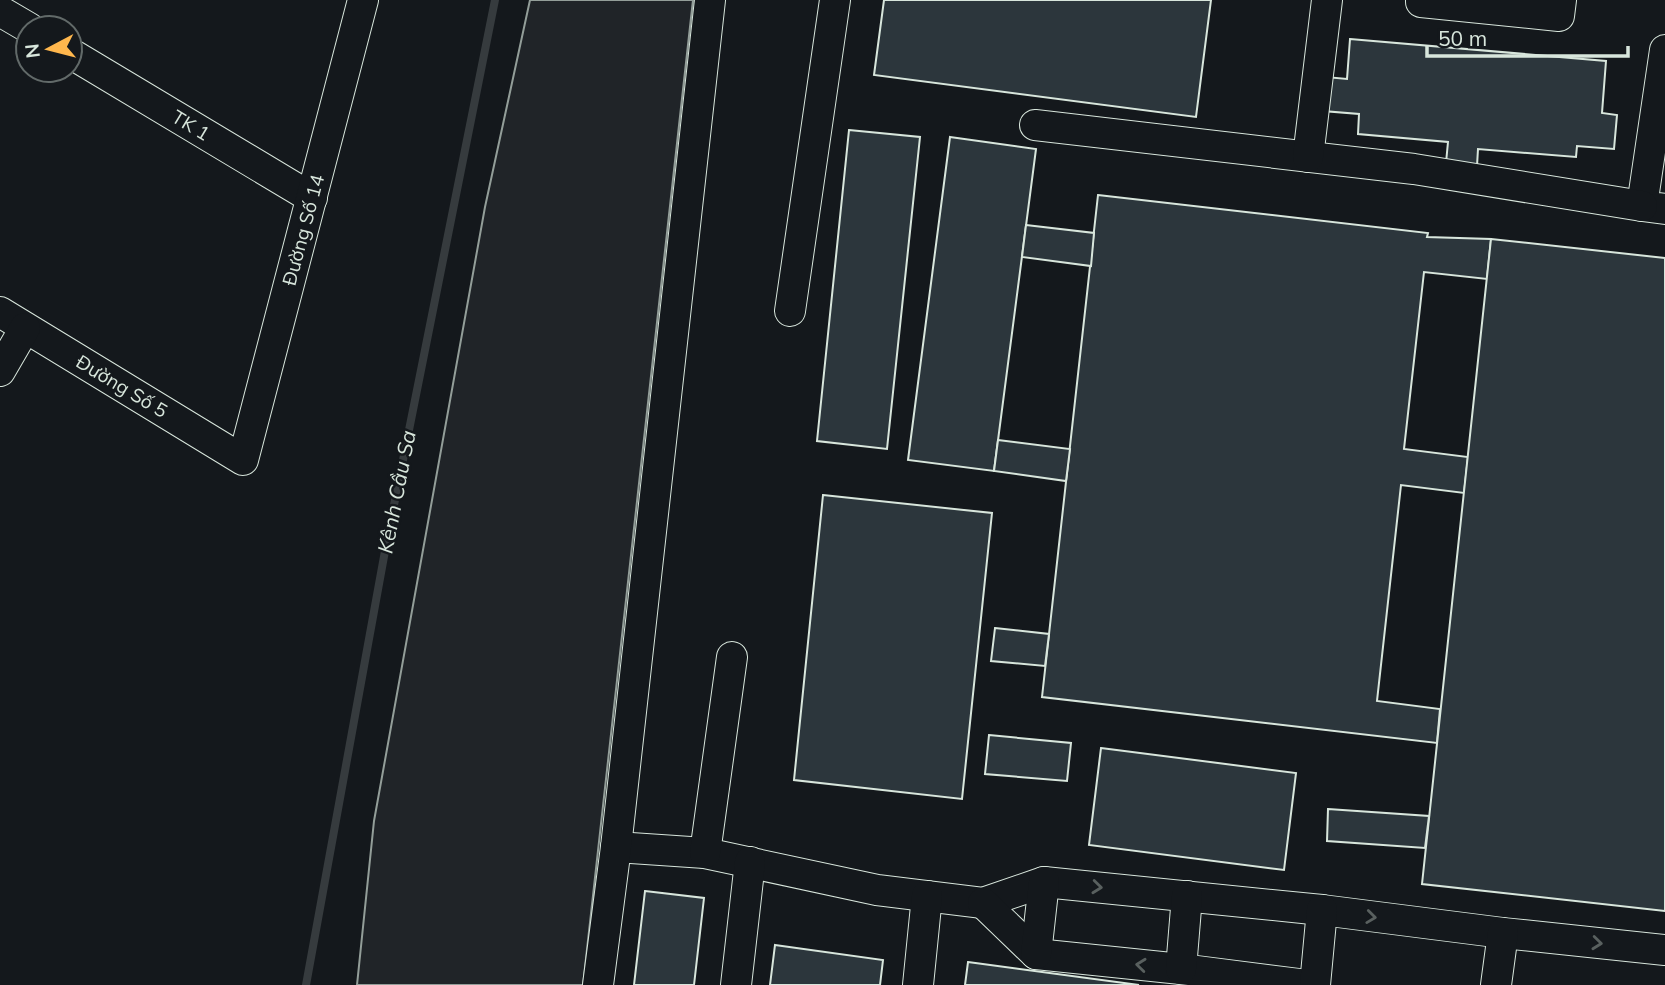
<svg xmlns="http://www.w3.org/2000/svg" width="1665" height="985" font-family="Mulish,sans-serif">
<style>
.green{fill:#202428;stroke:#939e99;stroke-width:2}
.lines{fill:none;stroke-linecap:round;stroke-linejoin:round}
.stream{stroke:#363b3e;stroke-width:8}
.building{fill:#2c363c;stroke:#d8e6dc;stroke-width:2}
.minor-casing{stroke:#d8e6dc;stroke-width:32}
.minor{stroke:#14181c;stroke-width:30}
.oneway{stroke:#59605f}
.labels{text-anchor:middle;stroke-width:5;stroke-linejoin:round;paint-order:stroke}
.street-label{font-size:19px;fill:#d8e6dc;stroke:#14181c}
.water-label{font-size:21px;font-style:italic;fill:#d8e6dc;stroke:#14181c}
</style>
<rect width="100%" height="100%" fill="#14181c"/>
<path class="green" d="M 530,0 L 693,0 L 583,985 L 357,985 L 374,821 L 485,207 Z"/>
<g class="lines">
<path class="stream" d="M 306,985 L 387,540 L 495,0"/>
</g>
<g class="building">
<path d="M 884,0 L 1211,0 L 1196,117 L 874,75 Z"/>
<path d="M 1350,39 L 1606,61 L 1602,113 L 1617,115 L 1614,149 L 1577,146 L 1576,157 L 1478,149 L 1477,166 L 1446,163 L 1448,142 L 1358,134 L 1359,114 L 1323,111 L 1326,77 L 1347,79 Z"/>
<path d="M 849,130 L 920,137 L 887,449 L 817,441 Z"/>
<path d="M 950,137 L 1036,149 L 994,471 L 908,460 Z"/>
<path d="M 1098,195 L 1428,233 L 1427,237 L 1491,239 L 1487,279 L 1424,272 L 1404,449 L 1468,457 L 1464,493 L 1401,485 L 1377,701 L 1440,709 L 1437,743 L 1042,697 Z"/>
<path d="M 1026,225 L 1094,233 L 1091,266 L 1022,257 Z"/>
<path d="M 1491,239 L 1665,258 L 1665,911 L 1422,884 Z"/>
<path d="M 998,440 L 1070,449 L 1066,481 L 994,471 Z"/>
<path d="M 823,495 L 992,513 L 962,799 L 794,780 Z"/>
<path d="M 995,628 L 1049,634 L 1045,666 L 991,661 Z"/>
<path d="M 989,735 L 1071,743 L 1067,781 L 985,774 Z"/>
<path d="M 1101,748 L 1296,773 L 1284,870 L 1089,845 Z"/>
<path d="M 1328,809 L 1429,816 L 1425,848 L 1327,841 Z"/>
<path d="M 645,891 L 704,898 L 694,985 L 634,985 Z"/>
<path d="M 775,945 L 883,960 L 880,985 L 770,985 Z"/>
<path d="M 968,962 L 1139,985 L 965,985 Z"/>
</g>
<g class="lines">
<defs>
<g id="minor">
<path d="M 1421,0 L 1421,2 L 1559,16 L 1561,0"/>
<path d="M 0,11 L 29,28"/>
<path d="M 1665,50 L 1642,206 L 1665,209"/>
<path d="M 70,53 L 312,198"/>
<path d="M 1035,125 L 1414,169 L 1642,206"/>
<path d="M 1308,157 L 1327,0"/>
<path d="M 790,311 L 835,0"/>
<path d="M 0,312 L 243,460 L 363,0"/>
<path d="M 0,371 L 25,328"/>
<path d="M 616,847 L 705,853 L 877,890 L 983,903 L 1044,882 L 1322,910 L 1503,933 L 1665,950"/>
<path d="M 705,853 L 732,657"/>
<path d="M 983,903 L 1036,954 L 1181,969 L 1307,985"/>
<path d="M 1036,954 L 1044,882"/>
<path d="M 1181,969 L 1187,896"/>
<path d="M 598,985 L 616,847 L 710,0"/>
<path d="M 736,985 L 750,862"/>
<path d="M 918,985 L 927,896"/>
<path d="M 1315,985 L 1322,910"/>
<path d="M 1496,985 L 1503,933"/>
</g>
</defs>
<use href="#minor" class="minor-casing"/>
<use href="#minor" class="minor"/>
</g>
<defs><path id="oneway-chevron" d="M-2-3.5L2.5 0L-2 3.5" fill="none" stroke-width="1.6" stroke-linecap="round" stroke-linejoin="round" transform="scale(1.75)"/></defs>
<g class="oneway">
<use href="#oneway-chevron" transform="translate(1097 887) rotate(6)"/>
<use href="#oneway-chevron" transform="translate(1371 917) rotate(7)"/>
<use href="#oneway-chevron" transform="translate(1597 943) rotate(6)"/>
<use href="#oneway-chevron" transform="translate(1141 965) rotate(-174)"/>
</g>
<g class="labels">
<g class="street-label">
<text transform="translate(191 125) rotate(31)" y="7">TK 1</text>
<text transform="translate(303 230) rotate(-75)" y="7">Đường Số 14</text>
<text transform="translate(122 386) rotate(31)" y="7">Đường Số 5</text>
</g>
<g class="water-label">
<text transform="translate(397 492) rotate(-79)" y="7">Kênh Cầu Sa</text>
</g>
</g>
<g transform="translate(49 49) rotate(263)"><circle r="33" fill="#14181c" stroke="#626a69" stroke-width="2"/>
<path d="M0-5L12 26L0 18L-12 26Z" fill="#ffb74d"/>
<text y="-10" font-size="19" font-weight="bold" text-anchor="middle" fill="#d8e6dc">N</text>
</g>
<path d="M1427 46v10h201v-10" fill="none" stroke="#d8e6dc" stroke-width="3.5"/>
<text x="1438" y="46" font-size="21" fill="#d8e6dc" stroke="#14181c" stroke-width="5" paint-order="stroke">50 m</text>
</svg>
